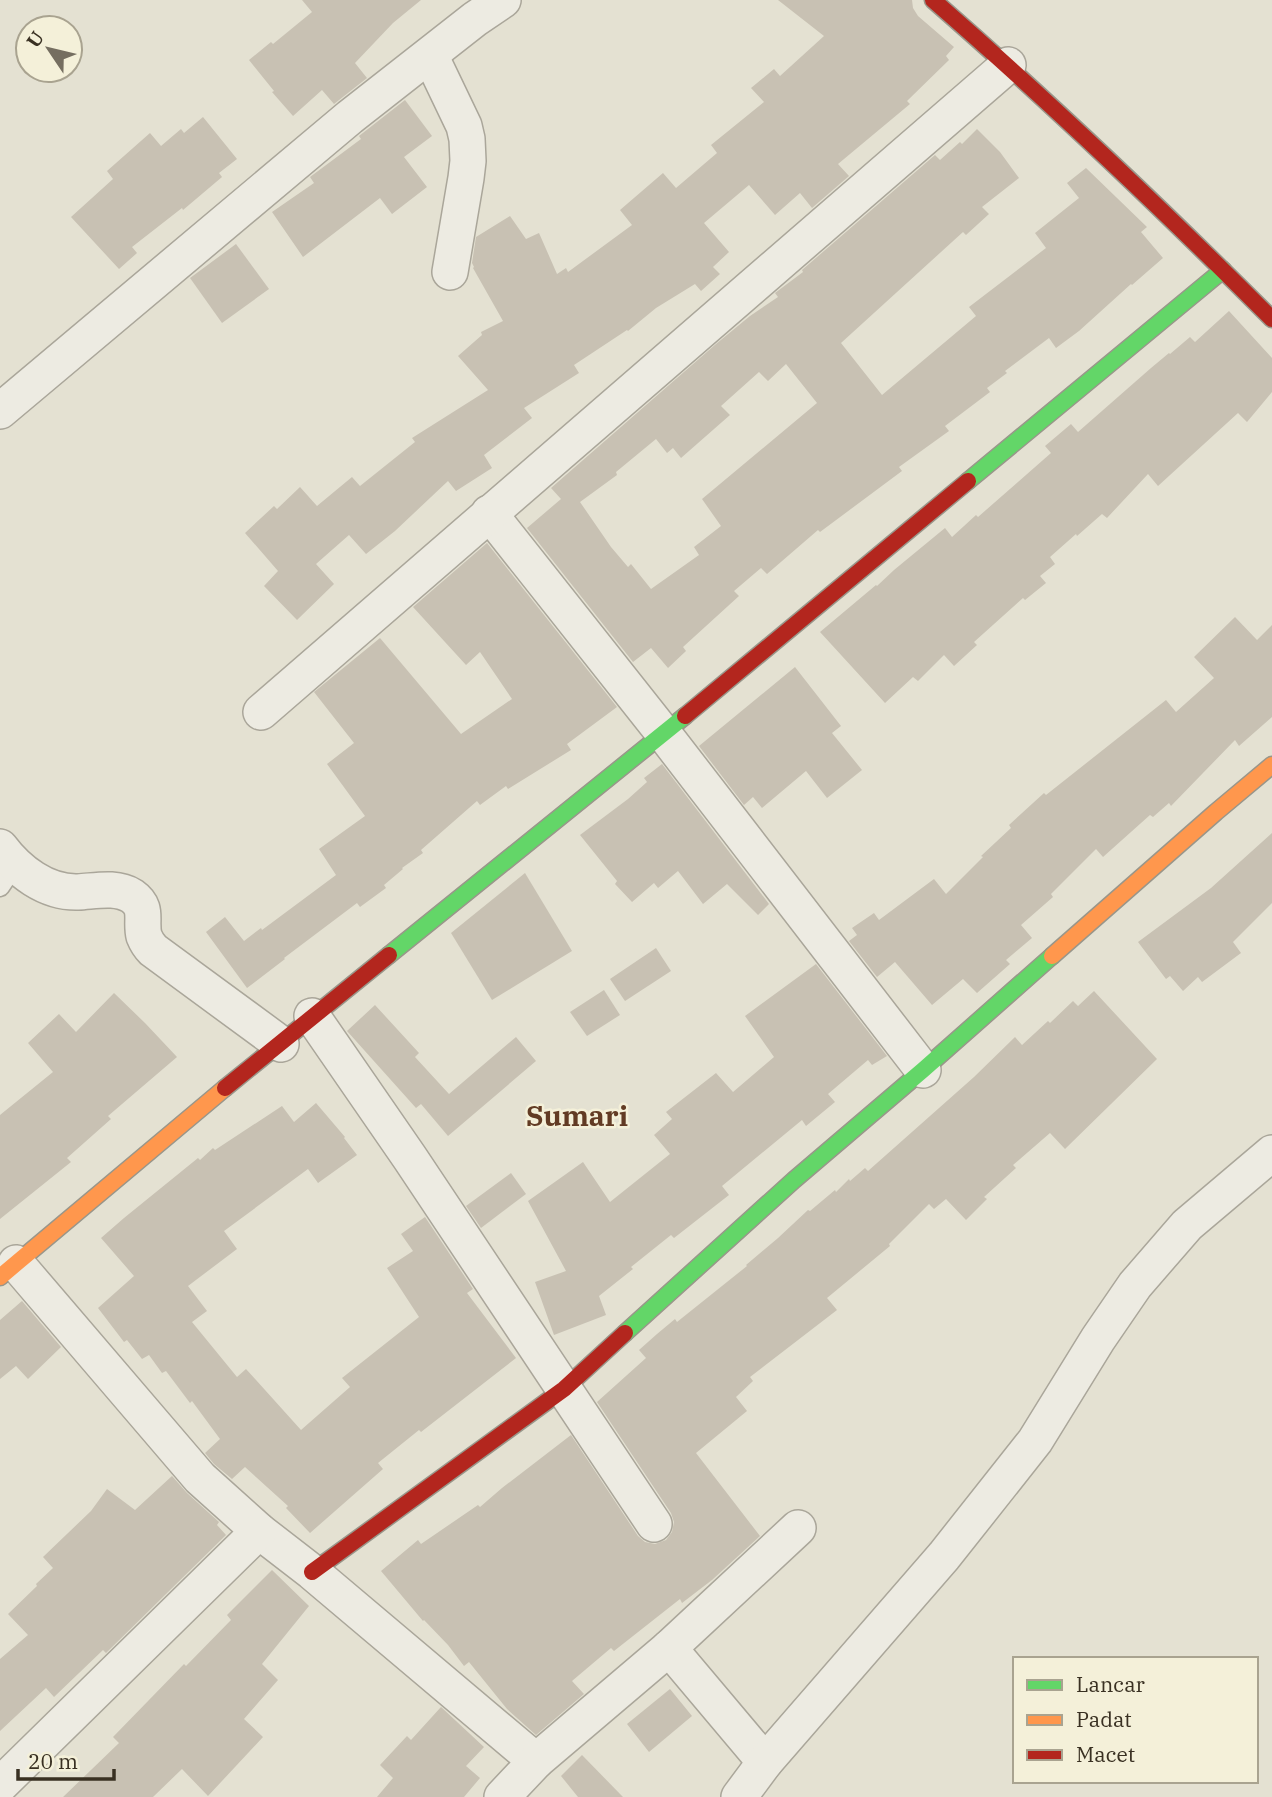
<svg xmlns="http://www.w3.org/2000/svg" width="1272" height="1797" font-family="'IBM Plex Serif',serif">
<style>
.building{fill:#c8c1b3;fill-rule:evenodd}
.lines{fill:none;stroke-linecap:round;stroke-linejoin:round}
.lane-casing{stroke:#aaa69a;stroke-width:21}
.street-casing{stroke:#aaa69a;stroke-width:38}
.fast-casing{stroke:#99968a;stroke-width:19}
.slow-casing{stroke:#99968a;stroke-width:19}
.jam-casing{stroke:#99968a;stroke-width:19}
.lane{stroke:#edebe2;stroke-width:18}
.street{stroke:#edebe2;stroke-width:35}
.fast{stroke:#63d668;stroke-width:16}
.slow{stroke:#ff974d;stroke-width:16}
.jam{stroke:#b3261e;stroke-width:16}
.labels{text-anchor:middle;stroke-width:5;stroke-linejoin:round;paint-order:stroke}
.quarter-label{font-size:28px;font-weight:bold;fill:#623b24;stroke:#f4f0d9}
</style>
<rect width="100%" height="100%" fill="#e4e1d2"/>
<g class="building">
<path d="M 302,0 L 421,0 L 393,23 L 355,63 L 367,78 L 334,104 L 322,90 L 293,116 L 272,92 L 274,91 L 249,60 L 271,42 L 273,44 L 312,12 Z"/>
<path d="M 778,0 L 912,0 L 913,8 L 918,16 L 954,47 L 946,56 L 949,60 L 907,101 L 910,104 L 838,164 L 849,176 L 812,208 L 800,193 L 775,215 L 749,185 L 704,223 L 729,252 L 713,267 L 720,274 L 701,291 L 695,284 L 656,308 L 628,331 L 627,330 L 574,365 L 579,373 L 524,408 L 532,418 L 484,455 L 492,468 L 456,491 L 448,481 L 395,531 L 366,554 L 349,535 L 316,564 L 334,584 L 297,620 L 264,586 L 278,571 L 245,533 L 274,506 L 277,509 L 300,487 L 317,506 L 352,477 L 360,486 L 415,442 L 412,438 L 488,390 L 458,356 L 482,335 L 481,332 L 503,321 L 473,268 L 474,267 L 472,263 L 476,237 L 510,216 L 526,239 L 539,233 L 557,274 L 566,268 L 568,272 L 632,225 L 620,210 L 663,173 L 676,188 L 717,153 L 711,145 L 764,102 L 751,88 L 774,69 L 780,76 L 824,36 Z"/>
<path d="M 405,100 L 432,136 L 404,157 L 427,187 L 392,214 L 380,198 L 303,257 L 272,212 L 314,183 L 310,177 L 361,139 L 359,136 Z"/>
<path d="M 203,117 L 237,159 L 219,173 L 222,177 L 183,210 L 182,208 L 132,247 L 137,253 L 119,269 L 71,217 L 113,179 L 107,171 L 150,133 L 161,146 L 181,129 L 184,133 Z"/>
<path d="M 977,129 L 1000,152 L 1019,178 L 982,207 L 989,214 L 966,235 L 963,232 L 841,343 L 882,395 L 976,316 L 969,307 L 1046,248 L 1035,233 L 1079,198 L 1067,183 L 1086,168 L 1147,227 L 1141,232 L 1163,258 L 1132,285 L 1131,284 L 1079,331 L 1056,348 L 1049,338 L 1005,371 L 1007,373 L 987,388 L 990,392 L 945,426 L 949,431 L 899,467 L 902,471 L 820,532 L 818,530 L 767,574 L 761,568 L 734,591 L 739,596 L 683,647 L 686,651 L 668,668 L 651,648 L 633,662 L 527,528 L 561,499 L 551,488 L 716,344 L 750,316 L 778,297 L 775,293 L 803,272 L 802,270 L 935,155 L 940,160 L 960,142 L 962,144 ZM 786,364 L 817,403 L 702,499 L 721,526 L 694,547 L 699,555 L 651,589 L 631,564 L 628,567 L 611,547 L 580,502 L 617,475 L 616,472 L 656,439 L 667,453 L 673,448 L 681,458 L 730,415 L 721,406 L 759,372 L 768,381 Z"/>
<path d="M 236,244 L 269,289 L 222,323 L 190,278 Z"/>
<path d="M 1229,311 L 1272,358 L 1272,392 L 1247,422 L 1238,413 L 1158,486 L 1148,474 L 1107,518 L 1102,514 L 1077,536 L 1076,534 L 1050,557 L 1055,564 L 1040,576 L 1046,583 L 1025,600 L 1023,598 L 974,642 L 977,645 L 954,666 L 944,655 L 918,681 L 913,677 L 885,703 L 820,632 L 876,585 L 877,586 L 894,570 L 945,528 L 952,537 L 976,515 L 978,517 L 1051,453 L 1045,446 L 1071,424 L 1078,432 L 1151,368 L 1169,353 L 1170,354 L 1190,337 L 1195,342 Z"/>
<path d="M 487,543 L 617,707 L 567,744 L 571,750 L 508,789 L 506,786 L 480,805 L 477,801 L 421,850 L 423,853 L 402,868 L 403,869 L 384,885 L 386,888 L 360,907 L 357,903 L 284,958 L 285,959 L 247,988 L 206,932 L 225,917 L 244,941 L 261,928 L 262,930 L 336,875 L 319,849 L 365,816 L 327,764 L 354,743 L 314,692 L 380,638 L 461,734 L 512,699 L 480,652 L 466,665 L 413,607 Z"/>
<path d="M 1235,617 L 1257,640 L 1272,625 L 1272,717 L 1239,746 L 1235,740 L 1171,806 L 1169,803 L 1153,817 L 1150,815 L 1103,857 L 1096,849 L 1051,894 L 1053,897 L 1021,925 L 1032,938 L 1006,960 L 1010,964 L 977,993 L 963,979 L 932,1005 L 895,962 L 877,977 L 849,941 L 857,935 L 852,928 L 874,913 L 879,920 L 934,879 L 946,894 L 983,857 L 981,856 L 1011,828 L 1009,825 L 1044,793 L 1046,795 L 1166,700 L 1176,712 L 1214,678 L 1194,657 Z"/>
<path d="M 795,667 L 841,726 L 832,733 L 862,770 L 827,798 L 806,771 L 762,808 L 753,797 L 744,805 L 699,746 Z"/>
<path d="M 662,764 L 769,904 L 758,915 L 727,884 L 703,904 L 678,871 L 658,888 L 654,883 L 632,902 L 615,884 L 617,881 L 580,835 L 628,799 L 647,782 L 644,778 Z"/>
<path d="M 1272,833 L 1272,903 L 1233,942 L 1241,953 L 1202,982 L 1198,977 L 1183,991 L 1170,976 L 1166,979 L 1138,942 L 1211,888 Z"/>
<path d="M 525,873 L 572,951 L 492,1000 L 451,933 Z"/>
<path d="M 656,948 L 671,971 L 625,1001 L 610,979 Z"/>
<path d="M 816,964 L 887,1056 L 872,1065 L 868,1060 L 828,1094 L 835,1102 L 806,1126 L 802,1120 L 722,1186 L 729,1195 L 674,1238 L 671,1235 L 631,1267 L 633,1269 L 599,1296 L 606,1315 L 554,1335 L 535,1282 L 566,1271 L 528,1201 L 583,1162 L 610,1202 L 670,1154 L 654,1135 L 672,1119 L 666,1112 L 716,1073 L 733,1092 L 774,1057 L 745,1016 Z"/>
<path d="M 604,990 L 620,1015 L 587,1036 L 570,1012 Z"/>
<path d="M 1094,991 L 1157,1059 L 1065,1149 L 1050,1133 L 1013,1165 L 1016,1168 L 984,1197 L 987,1199 L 966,1220 L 946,1199 L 934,1209 L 929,1204 L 889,1244 L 890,1246 L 827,1298 L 837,1310 L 750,1377 L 753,1381 L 736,1397 L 747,1411 L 696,1453 L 760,1536 L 712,1580 L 682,1603 L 680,1599 L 614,1651 L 611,1648 L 572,1681 L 584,1694 L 536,1735 L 507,1709 L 469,1662 L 464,1666 L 448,1645 L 424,1620 L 423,1621 L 381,1571 L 418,1540 L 421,1544 L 478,1505 L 480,1507 L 502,1488 L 571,1435 L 638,1536 L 645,1542 L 655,1544 L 666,1540 L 672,1532 L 674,1522 L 671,1513 L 597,1402 L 646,1358 L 639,1350 L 657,1334 L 675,1319 L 677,1322 L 747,1266 L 746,1265 L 778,1238 L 808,1210 L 810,1211 L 835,1190 L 836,1192 L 849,1179 L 850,1181 L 865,1168 L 868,1171 L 974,1077 L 1015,1037 L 1022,1045 L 1048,1021 L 1050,1023 L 1073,1001 L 1078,1006 Z"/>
<path d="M 114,993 L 145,1023 L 177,1057 L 108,1116 L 111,1119 L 67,1158 L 71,1162 L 0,1219 L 0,1115 L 53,1072 L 28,1043 L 59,1014 L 76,1032 Z"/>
<path d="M 375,1005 L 419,1053 L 415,1057 L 449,1094 L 516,1037 L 536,1061 L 448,1136 L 421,1104 L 416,1108 L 347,1031 Z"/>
<path d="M 316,1103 L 345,1137 L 344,1138 L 357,1155 L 318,1183 L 308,1169 L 224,1231 L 237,1249 L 188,1286 L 207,1311 L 192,1322 L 237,1377 L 246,1369 L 301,1430 L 350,1387 L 342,1378 L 419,1317 L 387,1268 L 413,1251 L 401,1234 L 425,1217 L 473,1289 L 467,1293 L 516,1358 L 421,1432 L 419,1430 L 378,1463 L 383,1469 L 310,1533 L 286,1508 L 288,1506 L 245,1467 L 232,1479 L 214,1464 L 205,1453 L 220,1439 L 192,1401 L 190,1403 L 166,1371 L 162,1373 L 149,1355 L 142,1359 L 127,1340 L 124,1342 L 98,1308 L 134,1276 L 101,1238 L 124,1218 L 198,1158 L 200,1160 L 213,1148 L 215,1150 L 282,1106 L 294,1122 Z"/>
<path d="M 511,1173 L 526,1194 L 481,1228 L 466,1206 Z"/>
<path d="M 22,1301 L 61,1347 L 28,1379 L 16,1366 L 0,1379 L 0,1320 Z"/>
<path d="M 172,1476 L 187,1493 L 219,1522 L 217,1525 L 226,1535 L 106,1653 L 103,1650 L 54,1697 L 46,1688 L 0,1731 L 0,1659 L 28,1635 L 8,1614 L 37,1586 L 36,1584 L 53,1568 L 43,1557 L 91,1511 L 107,1489 L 135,1510 Z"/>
<path d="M 272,1570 L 309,1606 L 262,1664 L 278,1680 L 244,1719 L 263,1737 L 208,1796 L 182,1769 L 153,1797 L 63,1797 L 119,1743 L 113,1737 L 184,1664 L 186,1666 L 231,1620 L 227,1615 Z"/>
<path d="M 670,1689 L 692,1716 L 649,1752 L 627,1724 Z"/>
<path d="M 441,1707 L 484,1747 L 466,1766 L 480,1778 L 464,1797 L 377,1797 L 393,1778 L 380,1765 L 407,1736 L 411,1740 Z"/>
<path d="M 582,1755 L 623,1797 L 578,1797 L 561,1776 Z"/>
</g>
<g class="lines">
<defs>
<path id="lane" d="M 0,887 L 15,865"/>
<g id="street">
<path d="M 430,55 L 464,126 L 467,139 L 468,161 L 466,178 L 450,272"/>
<path d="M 0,411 L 350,117 L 475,19 L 503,0"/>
<path d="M 489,513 L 664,734 L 923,1070"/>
<path d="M 261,712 L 1008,65"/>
<path d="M 0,847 C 18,871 46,893 78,892 C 96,891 116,886 132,896 C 149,908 140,920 144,936 C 146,941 149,946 153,950 L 281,1044"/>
<path d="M 312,1016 L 410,1158 L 654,1524"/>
<path d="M 16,1263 L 200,1478 L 259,1531 L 312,1572 L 536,1761 L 502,1797"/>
<path d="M 669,1648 L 765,1762"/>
<path d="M 536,1761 L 669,1648 L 798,1528"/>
<path d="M 0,1785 L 259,1531"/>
<path d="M 739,1797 L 765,1762 L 944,1556 L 1035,1441 L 1098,1339 L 1135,1285 L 1187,1225 L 1272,1153"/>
</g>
<g id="fast">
<path d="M 968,481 L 1223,270"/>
<path d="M 389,955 L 685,716"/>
<path d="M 625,1333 L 794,1180 L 923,1070 L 1052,956"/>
</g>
<g id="slow">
<path d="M 1052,956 L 1216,812 L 1272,765"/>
<path d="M 0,1277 L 225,1088"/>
</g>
<g id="jam">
<path d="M 933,0 C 1050,102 1162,209 1272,319"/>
<path d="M 685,716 L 968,481"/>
<path d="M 225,1088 L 389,955"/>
<path d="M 312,1572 L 564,1389 L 625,1333"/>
</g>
</defs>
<use href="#lane" class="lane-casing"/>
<use href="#street" class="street-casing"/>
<use href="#fast" class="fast-casing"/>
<use href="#slow" class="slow-casing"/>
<use href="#jam" class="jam-casing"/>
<use href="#lane" class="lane"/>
<use href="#street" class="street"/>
<use href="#fast" class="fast"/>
<use href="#slow" class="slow"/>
<use href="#jam" class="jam"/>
</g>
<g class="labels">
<g class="quarter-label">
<text x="577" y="1126">Sumari</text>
</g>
</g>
<rect x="1013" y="1657" width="245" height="126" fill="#f4f0d9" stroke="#a9a390" stroke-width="2"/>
<rect x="1027" y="1680" width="35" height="10" fill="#63d668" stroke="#a9a390" stroke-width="2"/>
<text x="1076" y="1692" font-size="21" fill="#393022">Lancar</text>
<rect x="1027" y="1715" width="35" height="10" fill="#ff974d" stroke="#a9a390" stroke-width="2"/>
<text x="1076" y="1727" font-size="21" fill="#393022">Padat</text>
<rect x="1027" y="1750" width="35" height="10" fill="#b3261e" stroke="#a9a390" stroke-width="2"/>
<text x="1076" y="1762" font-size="21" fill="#393022">Macet</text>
<g transform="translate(49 49) rotate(305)"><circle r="33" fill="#f4f0d9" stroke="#a9a390" stroke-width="2"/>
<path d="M0-5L12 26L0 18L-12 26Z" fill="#756e60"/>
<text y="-10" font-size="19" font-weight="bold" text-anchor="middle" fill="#393022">U</text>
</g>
<path d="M18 1769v10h96v-10" fill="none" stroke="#393022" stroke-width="3.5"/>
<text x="28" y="1769" font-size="21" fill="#393022" stroke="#f4f0d9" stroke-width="5" paint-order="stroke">20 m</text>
</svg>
